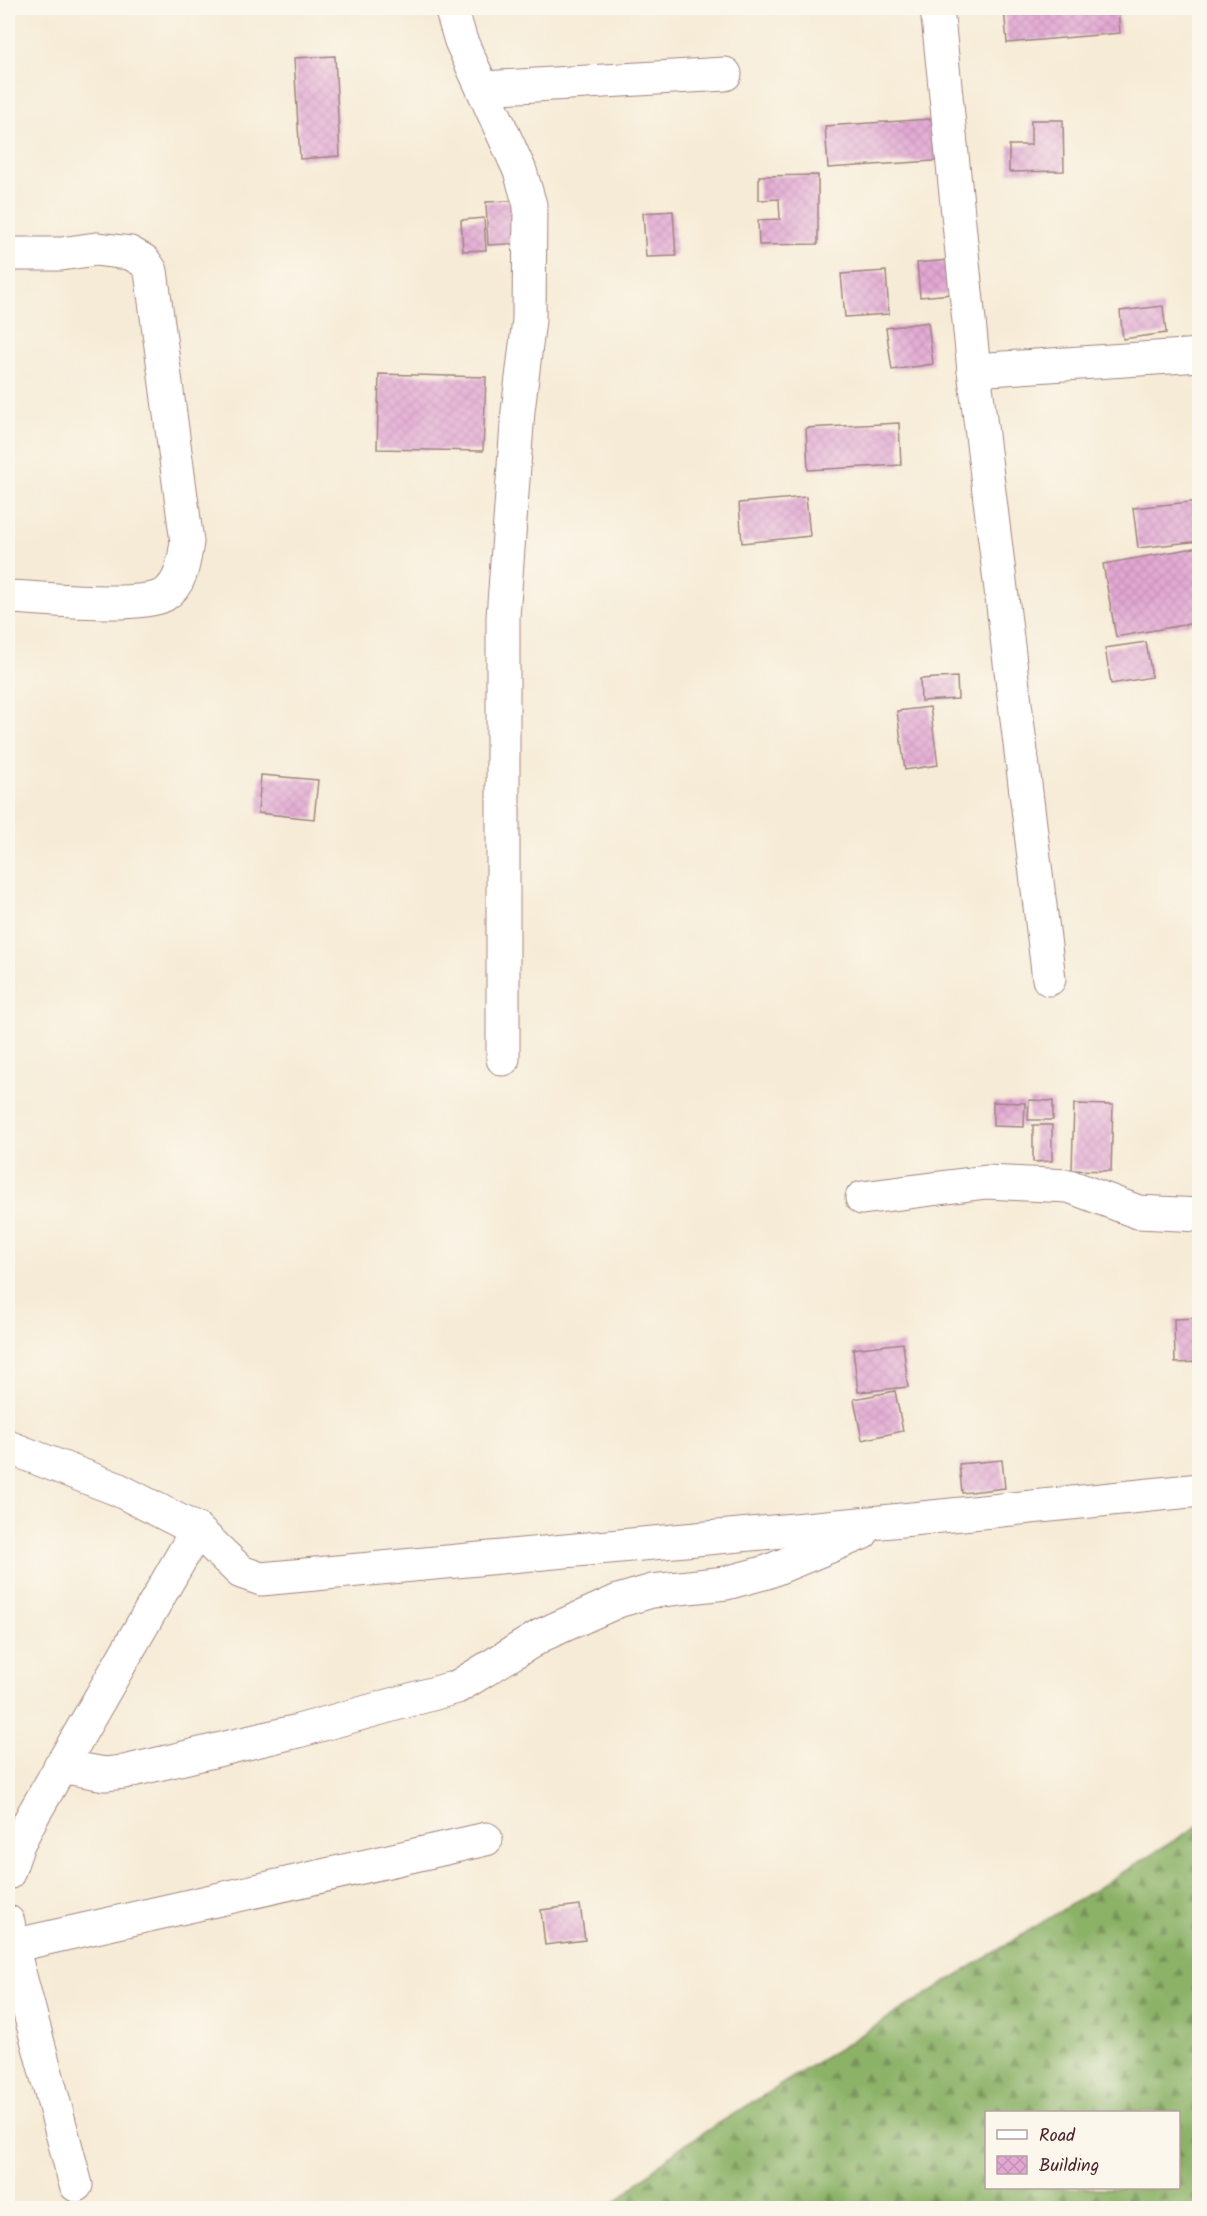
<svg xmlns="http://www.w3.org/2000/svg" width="1207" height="2216" font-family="Kalam,sans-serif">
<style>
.forest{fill:url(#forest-firs);stroke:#6b684a;stroke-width:1.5;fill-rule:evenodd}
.building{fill:url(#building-cross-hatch)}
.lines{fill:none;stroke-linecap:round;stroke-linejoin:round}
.street-casing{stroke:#a08580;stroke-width:35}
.street{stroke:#fff;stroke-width:33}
</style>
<defs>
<pattern id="forest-firs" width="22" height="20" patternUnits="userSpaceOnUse" patternTransform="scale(1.5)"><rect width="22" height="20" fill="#8cb268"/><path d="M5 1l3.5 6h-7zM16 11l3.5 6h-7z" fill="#749056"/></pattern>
<pattern id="building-cross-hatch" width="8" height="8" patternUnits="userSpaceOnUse" patternTransform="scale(1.5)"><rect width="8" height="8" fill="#e2a8d3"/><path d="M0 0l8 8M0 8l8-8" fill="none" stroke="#c390b5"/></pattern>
</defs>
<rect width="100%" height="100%" fill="#fbf7ec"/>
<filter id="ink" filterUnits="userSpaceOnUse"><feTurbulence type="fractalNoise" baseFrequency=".0167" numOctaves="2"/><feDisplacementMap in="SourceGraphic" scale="12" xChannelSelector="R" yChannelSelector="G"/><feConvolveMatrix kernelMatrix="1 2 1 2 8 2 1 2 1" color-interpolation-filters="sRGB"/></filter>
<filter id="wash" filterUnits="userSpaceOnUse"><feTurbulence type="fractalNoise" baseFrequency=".008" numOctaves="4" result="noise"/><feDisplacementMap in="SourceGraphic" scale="24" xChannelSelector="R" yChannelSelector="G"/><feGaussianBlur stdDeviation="1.35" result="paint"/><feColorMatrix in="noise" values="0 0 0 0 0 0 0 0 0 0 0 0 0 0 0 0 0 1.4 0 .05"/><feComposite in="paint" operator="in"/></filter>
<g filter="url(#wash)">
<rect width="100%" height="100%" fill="#f6ebd6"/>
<path class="forest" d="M 1199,1825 L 1199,2208 L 608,2208 L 679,2148 ZM 986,2112 L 1178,2112 L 1178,2188 L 986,2188 Z"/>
<g id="blocks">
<g class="building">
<path d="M 1004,8 L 1118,8 L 1120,33 L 1007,43 Z"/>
<path d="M 335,56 L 340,156 L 300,159 L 294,58 Z"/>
<path d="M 946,118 L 948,160 L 828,168 L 825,126 Z"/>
<path d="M 1031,120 L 1063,120 L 1064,171 L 1009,172 L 1009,145 L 1031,145 Z"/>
<path d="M 818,175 L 818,244 L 759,245 L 758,220 L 780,219 L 779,199 L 759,200 L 759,176 Z"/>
<path d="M 525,200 L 527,243 L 488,245 L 486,202 Z"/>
<path d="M 673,211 L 676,256 L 646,257 L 643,213 Z"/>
<path d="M 484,218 L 486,250 L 463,251 L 461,220 Z"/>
<path d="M 949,260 L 951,294 L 920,297 L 917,263 Z"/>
<path d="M 886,271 L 889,314 L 845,317 L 841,274 Z"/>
<path d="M 1163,306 L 1166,333 L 1123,339 L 1120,311 Z"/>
<path d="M 928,322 L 933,364 L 892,370 L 886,328 Z"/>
<path d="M 379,374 L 486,377 L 483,451 L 377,449 Z"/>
<path d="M 899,423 L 901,465 L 808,470 L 806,428 Z"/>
<path d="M 806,497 L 810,536 L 742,543 L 739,503 Z"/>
<path d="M 1200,501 L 1200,541 L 1138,548 L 1133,508 Z"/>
<path d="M 1200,547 L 1200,622 L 1116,637 L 1103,564 Z"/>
<path d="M 1146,642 L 1152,677 L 1111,684 L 1105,648 Z"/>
<path d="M 957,677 L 958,699 L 921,701 L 920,679 Z"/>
<path d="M 930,707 L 938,765 L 905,770 L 897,711 Z"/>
<path d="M 261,775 L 318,780 L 314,819 L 258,813 Z"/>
<path d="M 1029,1100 L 1053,1101 L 1053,1120 L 1028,1120 Z"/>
<path d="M 993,1102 L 1025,1103 L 1024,1127 L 993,1126 Z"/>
<path d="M 1074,1104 L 1113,1105 L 1111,1171 L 1072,1170 Z"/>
<path d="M 1033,1125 L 1052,1125 L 1052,1161 L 1033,1162 Z"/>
<path d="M 1200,1318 L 1200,1362 L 1175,1363 L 1174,1319 Z"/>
<path d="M 903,1343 L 908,1387 L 858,1392 L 853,1349 Z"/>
<path d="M 895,1391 L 903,1431 L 862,1440 L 854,1399 Z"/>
<path d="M 1002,1460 L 1005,1488 L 962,1493 L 959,1464 Z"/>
<path d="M 580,1905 L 585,1940 L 545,1945 L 541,1910 Z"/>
</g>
</g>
</g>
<g filter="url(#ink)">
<use href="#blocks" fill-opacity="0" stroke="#a08580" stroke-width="1.5"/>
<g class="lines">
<defs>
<g id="street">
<path d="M 451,8 L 461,41 L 520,171 L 530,205 L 529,320 L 518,411 L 503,617 L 503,1059"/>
<path d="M 937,8 L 974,370 L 1049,979"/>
<path d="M 484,88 L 725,74"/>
<path d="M 8,254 L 61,254 L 96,249 L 130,253 L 144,261 L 151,271 L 187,542 C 184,560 182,584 164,595 C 138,609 41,598 8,597"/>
<path d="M 974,370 L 1200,355"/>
<path d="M 862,1198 L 986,1182 L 1069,1186 L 1138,1212 L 1200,1215"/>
<path d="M 8,1447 L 117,1489 L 197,1530 L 241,1572 L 261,1579 L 892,1521 L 1200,1490"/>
<path d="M 60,1766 L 105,1774 L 124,1772 L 298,1731 L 457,1687 L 542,1635 L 618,1601 L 652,1591 L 726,1583 L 767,1572 L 862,1533"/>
<path d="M 8,1873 L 18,1844 L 33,1815 L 197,1530"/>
<path d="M 8,1922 L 12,1946 L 76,2185"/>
<path d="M 12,1946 L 486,1839"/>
</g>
</defs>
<use href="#street" class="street-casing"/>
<use href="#street" class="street"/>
</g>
</g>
<rect width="1207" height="2216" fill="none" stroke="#fbf7ec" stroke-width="30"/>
<rect x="985" y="2111" width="195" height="78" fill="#fbf7ec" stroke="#b4a19f" stroke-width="1.5"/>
<rect x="997" y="2130" width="30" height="9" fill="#ffffff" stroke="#b4a19f" stroke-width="1.5"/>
<text x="1039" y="2141" font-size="18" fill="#4a1f2b">Road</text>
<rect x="997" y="2156" width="30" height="18" fill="url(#building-cross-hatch)" stroke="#b4a19f" stroke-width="1.5"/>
<text x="1039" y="2171" font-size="18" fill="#4a1f2b">Building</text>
</svg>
